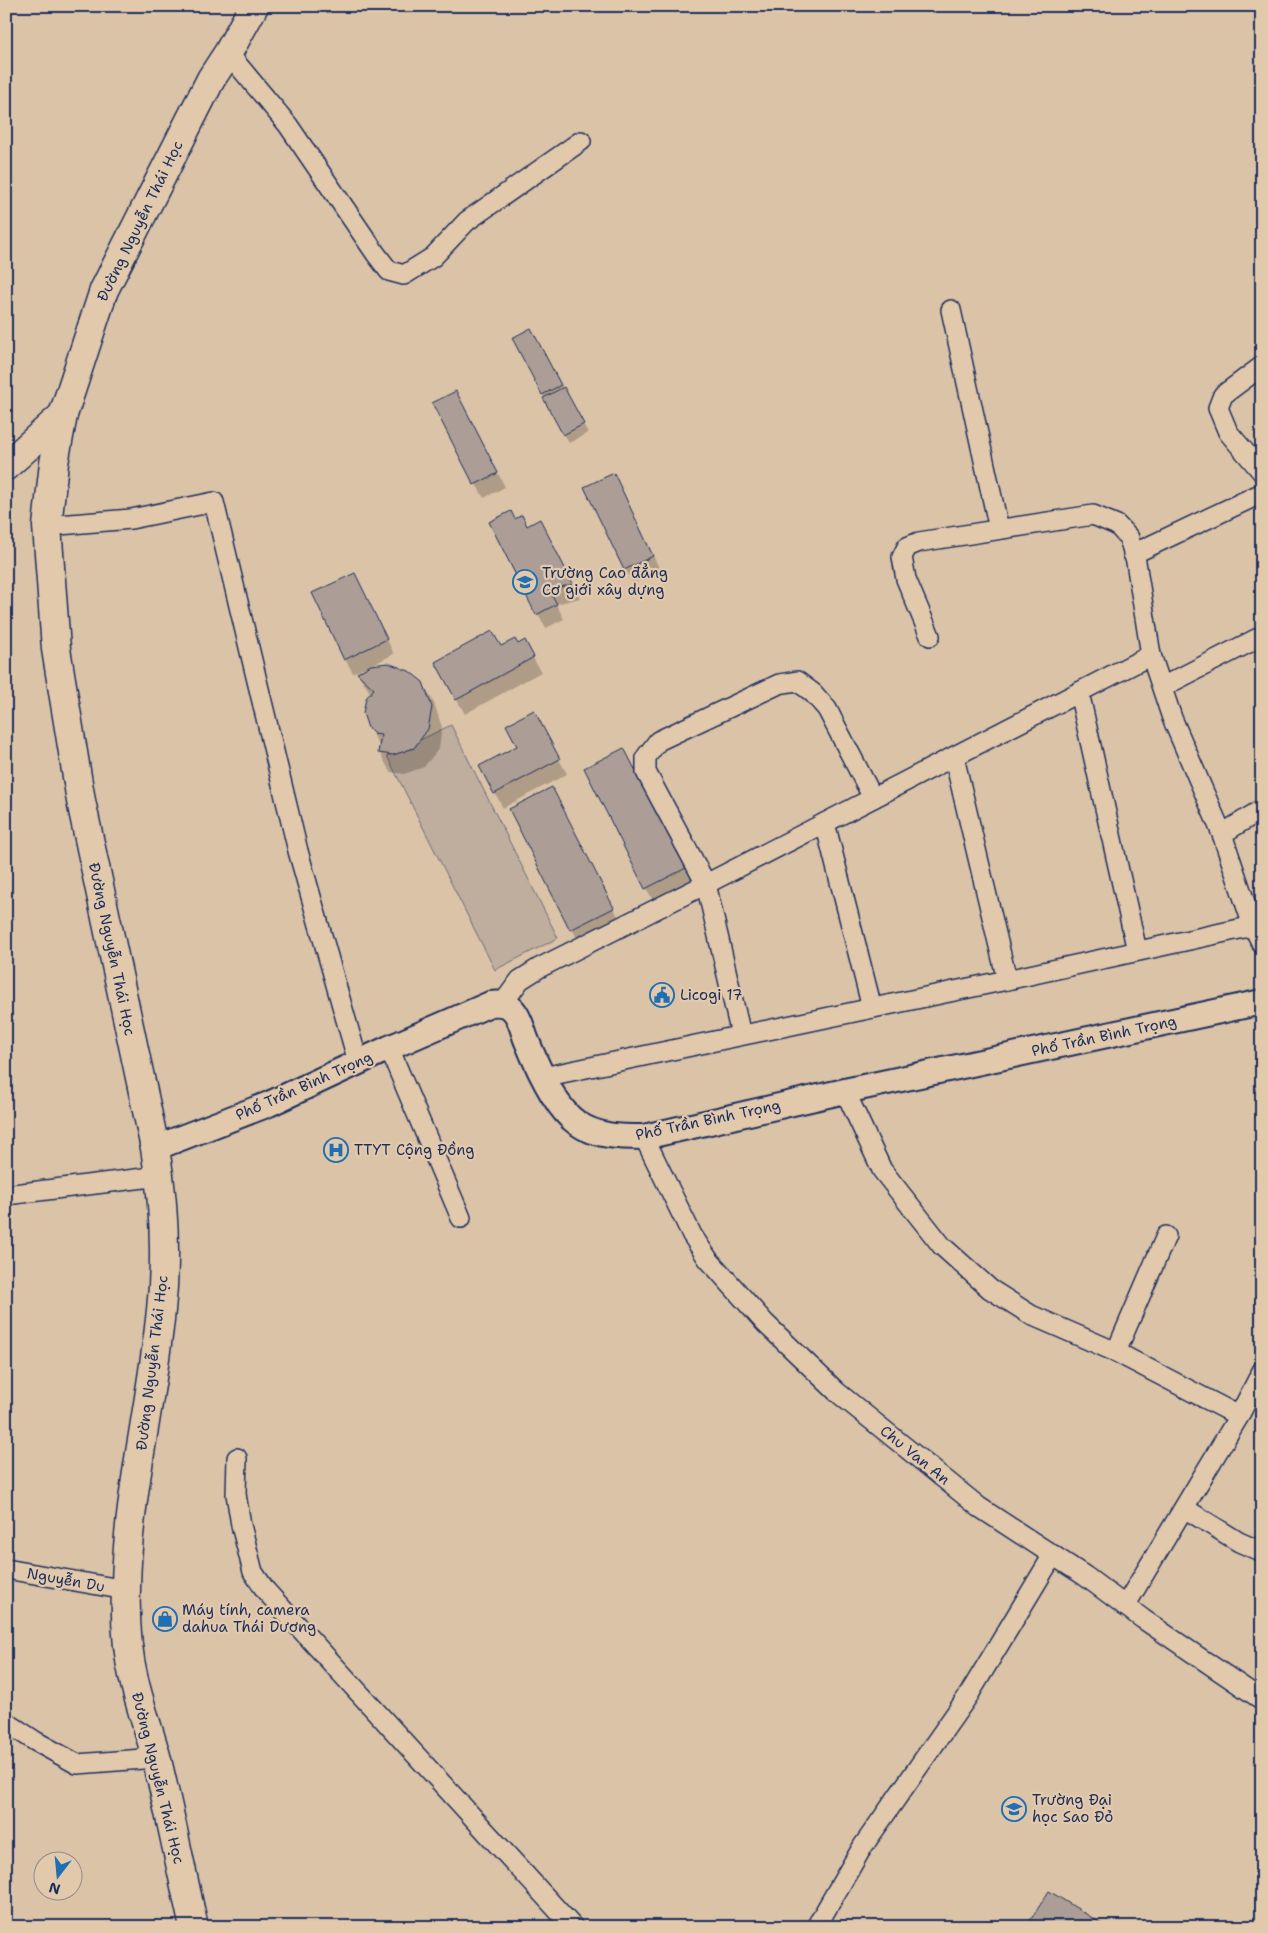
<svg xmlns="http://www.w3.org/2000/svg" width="1268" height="1933" font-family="'Shantell Sans',sans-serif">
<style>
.green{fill:#bfad9d;stroke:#6d6e7e}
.shadow{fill:#0003}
.building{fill:#ac9e96;stroke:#1b2f5e}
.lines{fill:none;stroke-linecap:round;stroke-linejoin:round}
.minor-casing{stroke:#1b2f5e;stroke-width:22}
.tertiary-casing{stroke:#1b2f5e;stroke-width:28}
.secondary-casing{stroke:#1b2f5e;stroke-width:31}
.trunk-casing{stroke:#1b2f5e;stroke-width:31}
.minor{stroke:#e3c9ab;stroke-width:19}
.tertiary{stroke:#e3c9ab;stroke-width:24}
.secondary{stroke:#e3c9ab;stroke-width:28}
.trunk{stroke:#e3c9ab;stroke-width:28}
.labels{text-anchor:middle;stroke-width:4.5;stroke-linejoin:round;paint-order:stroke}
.street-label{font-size:15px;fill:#1b2f5e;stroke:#e3c9ab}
.poi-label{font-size:15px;fill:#1b2f5e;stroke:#e3c9ab;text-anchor:start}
</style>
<rect width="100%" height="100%" fill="#dbc3a8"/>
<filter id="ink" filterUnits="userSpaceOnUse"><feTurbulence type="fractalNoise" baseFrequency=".02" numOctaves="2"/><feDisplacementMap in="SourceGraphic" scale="10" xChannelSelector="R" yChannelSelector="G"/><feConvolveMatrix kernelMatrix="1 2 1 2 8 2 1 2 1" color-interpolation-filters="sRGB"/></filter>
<g filter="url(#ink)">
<path class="green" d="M 451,725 L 558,938 L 495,970 L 387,756 Z"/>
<g class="shadow">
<path d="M 513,339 L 536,339 L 588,433 L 569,443 Z"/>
<path d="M 464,407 L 505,487 L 484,498 L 476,484 Z"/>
<path d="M 621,489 L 660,570 L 633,583 L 625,569 Z"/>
<path d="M 527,527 L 548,535 L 580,598 L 556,604 L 564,619 L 546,628 L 538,614 Z"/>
<path d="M 355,575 L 394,654 L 368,667 L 422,683 L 434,703 L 442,727 L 439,748 L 424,767 L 404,774 L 390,772 L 380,753 L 380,747 L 369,727 L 371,694 L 358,674 L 365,670 L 364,668 L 353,673 L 345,659 Z"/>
<path d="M 524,642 L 541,672 L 465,714 L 436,663 L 518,645 Z"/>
<path d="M 541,726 L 567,774 L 503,808 L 481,767 L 519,747 Z"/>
<path d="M 624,750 L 696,887 L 657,907 L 646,888 Z"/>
<path d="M 552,789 L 624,928 L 582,948 L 510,809 Z"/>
</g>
<g class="building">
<path d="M 531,328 L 561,385 L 542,395 L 512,338 Z"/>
<path d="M 564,387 L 584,424 L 563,435 L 543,398 Z"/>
<path d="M 456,391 L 498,473 L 474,485 L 432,403 Z"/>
<path d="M 614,473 L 653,556 L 624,570 L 584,487 Z"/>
<path d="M 511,511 L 515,519 L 522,515 L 527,526 L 540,519 L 573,584 L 549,590 L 557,604 L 536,615 L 489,522 Z"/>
<path d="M 355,573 L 387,639 L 344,660 L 312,593 Z"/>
<path d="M 492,631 L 501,646 L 515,639 L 518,644 L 525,640 L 534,657 L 456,700 L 435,662 Z"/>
<path d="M 388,663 L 409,671 L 423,682 L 432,707 L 428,729 L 414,748 L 393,755 L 378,753 L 381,735 L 374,734 L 368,728 L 363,713 L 366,698 L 374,689 L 357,673 L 371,665 Z"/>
<path d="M 534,710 L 560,759 L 494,794 L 479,766 L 517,746 L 506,725 Z"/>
<path d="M 624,748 L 686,868 L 645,889 L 584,768 Z"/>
<path d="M 552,787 L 614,908 L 570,930 L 509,809 Z"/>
<path d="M 1049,1891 L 1107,1927 L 1026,1927 Z"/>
</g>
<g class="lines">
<defs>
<g id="minor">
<path d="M 228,53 L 288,125 L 376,254 L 389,271 L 404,275 L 433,257 L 467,221 L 581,141"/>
<path d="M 951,310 L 999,529"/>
<path d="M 1262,366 L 1223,395 L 1218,408 L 1228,432 L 1262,472"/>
<path d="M 47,526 L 131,519 L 214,502 L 298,851 L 358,1062"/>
<path d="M 1133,554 L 1262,493"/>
<path d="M 930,636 L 906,579 L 902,557 L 907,547 L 919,542 L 1093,515 L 1117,525 L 1129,538 L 1136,562 L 1151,655 L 1172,718 L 1222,834 L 1253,926 L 1262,944"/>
<path d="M 1162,687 L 1262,636"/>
<path d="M 1079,692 L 1137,951"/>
<path d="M 954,757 L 1007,980"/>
<path d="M 825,823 L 872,1008"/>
<path d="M 1222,834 L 1262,809"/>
<path d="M 503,1003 L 520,980 L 539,968 L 706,884 L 1151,655"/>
<path d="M 741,1035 L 706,884 L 646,772 L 646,757 L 658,741 L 779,684 L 797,681 L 813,693 L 827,709 L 873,798"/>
<path d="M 389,1048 L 461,1218"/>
<path d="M 543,1077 L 1007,980 L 1253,926"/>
<path d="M 845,1091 L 882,1170 L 942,1246 L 990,1289 L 1031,1315 L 1116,1352 L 1239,1416"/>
<path d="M 644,1137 L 692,1235 L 708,1259 L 765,1323 L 837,1392 L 979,1507 L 1085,1576 L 1143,1619 L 1262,1700"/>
<path d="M 6,1195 L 160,1176"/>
<path d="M 1116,1352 L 1166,1236"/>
<path d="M 237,1458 L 236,1494 L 241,1525 L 253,1572 L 266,1591 L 573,1927"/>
<path d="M 1184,1508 L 1239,1542 L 1262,1552"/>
<path d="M 6,1569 L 126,1590"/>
<path d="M 1125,1606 L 1239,1416 L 1262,1371"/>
<path d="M 6,1722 L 35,1741 L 77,1764 L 156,1758"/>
<path d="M 816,1927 L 863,1846 L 968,1696 L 1053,1555"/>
</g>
<path id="tertiary" d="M 155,1148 L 269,1104 L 389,1048 L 490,1004 C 499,1003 508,1003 514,1011 C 520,1018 523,1031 526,1039 C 536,1064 555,1108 577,1123 C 597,1137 621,1137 644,1137 L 845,1091 L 1262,1002"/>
<path id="secondary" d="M 6,466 L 63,415"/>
<path id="trunk" d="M 194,1927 C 181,1870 170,1813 156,1756 C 149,1731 140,1706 134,1680 C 127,1651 125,1619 126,1589 C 127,1497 152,1402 161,1310 C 167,1255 164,1202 155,1148 L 81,801 L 56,649 L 47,526 L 54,463 L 63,415 L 104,290 L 211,79 L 228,53 L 254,6"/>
</defs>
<use href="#minor" class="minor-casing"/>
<use href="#tertiary" class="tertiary-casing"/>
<use href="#secondary" class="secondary-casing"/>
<use href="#trunk" class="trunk-casing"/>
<use href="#minor" class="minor"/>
<use href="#tertiary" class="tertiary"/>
<use href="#secondary" class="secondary"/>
<use href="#trunk" class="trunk"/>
</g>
</g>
<defs>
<symbol id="university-ring" viewBox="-11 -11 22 22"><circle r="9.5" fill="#e3c9ab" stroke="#1f6fb2" stroke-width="1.5"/><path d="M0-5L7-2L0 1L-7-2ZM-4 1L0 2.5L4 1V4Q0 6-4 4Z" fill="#1f6fb2"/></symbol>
<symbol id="civic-ring" viewBox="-11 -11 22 22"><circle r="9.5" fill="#e3c9ab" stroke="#1f6fb2" stroke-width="1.5"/><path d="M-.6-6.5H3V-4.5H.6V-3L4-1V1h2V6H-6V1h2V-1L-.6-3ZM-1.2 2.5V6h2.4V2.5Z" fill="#1f6fb2"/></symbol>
<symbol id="hospital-ring" viewBox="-11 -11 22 22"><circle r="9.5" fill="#e3c9ab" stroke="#1f6fb2" stroke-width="1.5"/><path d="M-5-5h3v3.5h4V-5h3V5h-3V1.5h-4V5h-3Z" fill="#1f6fb2"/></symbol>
<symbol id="shop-ring" viewBox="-11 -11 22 22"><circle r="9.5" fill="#e3c9ab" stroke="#1f6fb2" stroke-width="1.5"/><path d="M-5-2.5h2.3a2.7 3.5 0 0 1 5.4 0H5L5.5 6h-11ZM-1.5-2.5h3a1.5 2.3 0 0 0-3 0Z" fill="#1f6fb2"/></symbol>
</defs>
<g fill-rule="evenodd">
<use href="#university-ring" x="511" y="568" width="28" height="28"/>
<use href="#civic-ring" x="648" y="981" width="28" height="28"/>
<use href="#hospital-ring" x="322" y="1136" width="28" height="28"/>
<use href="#shop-ring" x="151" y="1605" width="28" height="28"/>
<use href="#university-ring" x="1000" y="1795" width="28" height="28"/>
</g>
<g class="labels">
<g class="street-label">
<text transform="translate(140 221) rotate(-64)" y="5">Đường Nguyễn Thái Học</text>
<text transform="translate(112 949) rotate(78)" y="5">Đường Nguyễn Thái Học</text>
<text transform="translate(1104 1036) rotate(-12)" y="5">Phố Trần Bình Trọng</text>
<text transform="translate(304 1086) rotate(-24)" y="5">Phố Trần Bình Trọng</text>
<text transform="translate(708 1120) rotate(-12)" y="5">Phố Trần Bình Trọng</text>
<text transform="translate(152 1363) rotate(-83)" y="5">Đường Nguyễn Thái Học</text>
<text transform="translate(915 1455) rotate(39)" y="5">Chu Van An</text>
<text transform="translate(66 1580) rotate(10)" y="5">Nguyễn Du</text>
<text transform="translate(158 1778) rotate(76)" y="5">Đường Nguyễn Thái Học</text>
</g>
<g class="poi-label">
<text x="542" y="578">Trường Cao đẳng<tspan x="542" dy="17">Cơ giới xây dựng</tspan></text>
<text x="680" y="1000">Licogi 17</text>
<text x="354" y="1155">TTYT Cộng Đồng</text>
<text x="182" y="1615">Máy tính, camera<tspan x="182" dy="17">dahua Thái Dương</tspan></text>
<text x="1032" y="1805">Trường Đại<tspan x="1032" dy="17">học Sao Đỏ</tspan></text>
</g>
</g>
<rect width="1268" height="1933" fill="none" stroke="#e3c9ab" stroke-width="25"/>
<rect x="12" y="12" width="1243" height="1908" fill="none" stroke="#1b2f5e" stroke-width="2" filter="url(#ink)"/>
<g transform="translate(58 1876) rotate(196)"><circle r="24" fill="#e3c9ab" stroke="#938b8c"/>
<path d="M0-4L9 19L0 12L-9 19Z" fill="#1f6fb2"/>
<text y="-8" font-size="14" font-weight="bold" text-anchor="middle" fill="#1b2f5e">N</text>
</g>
</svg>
